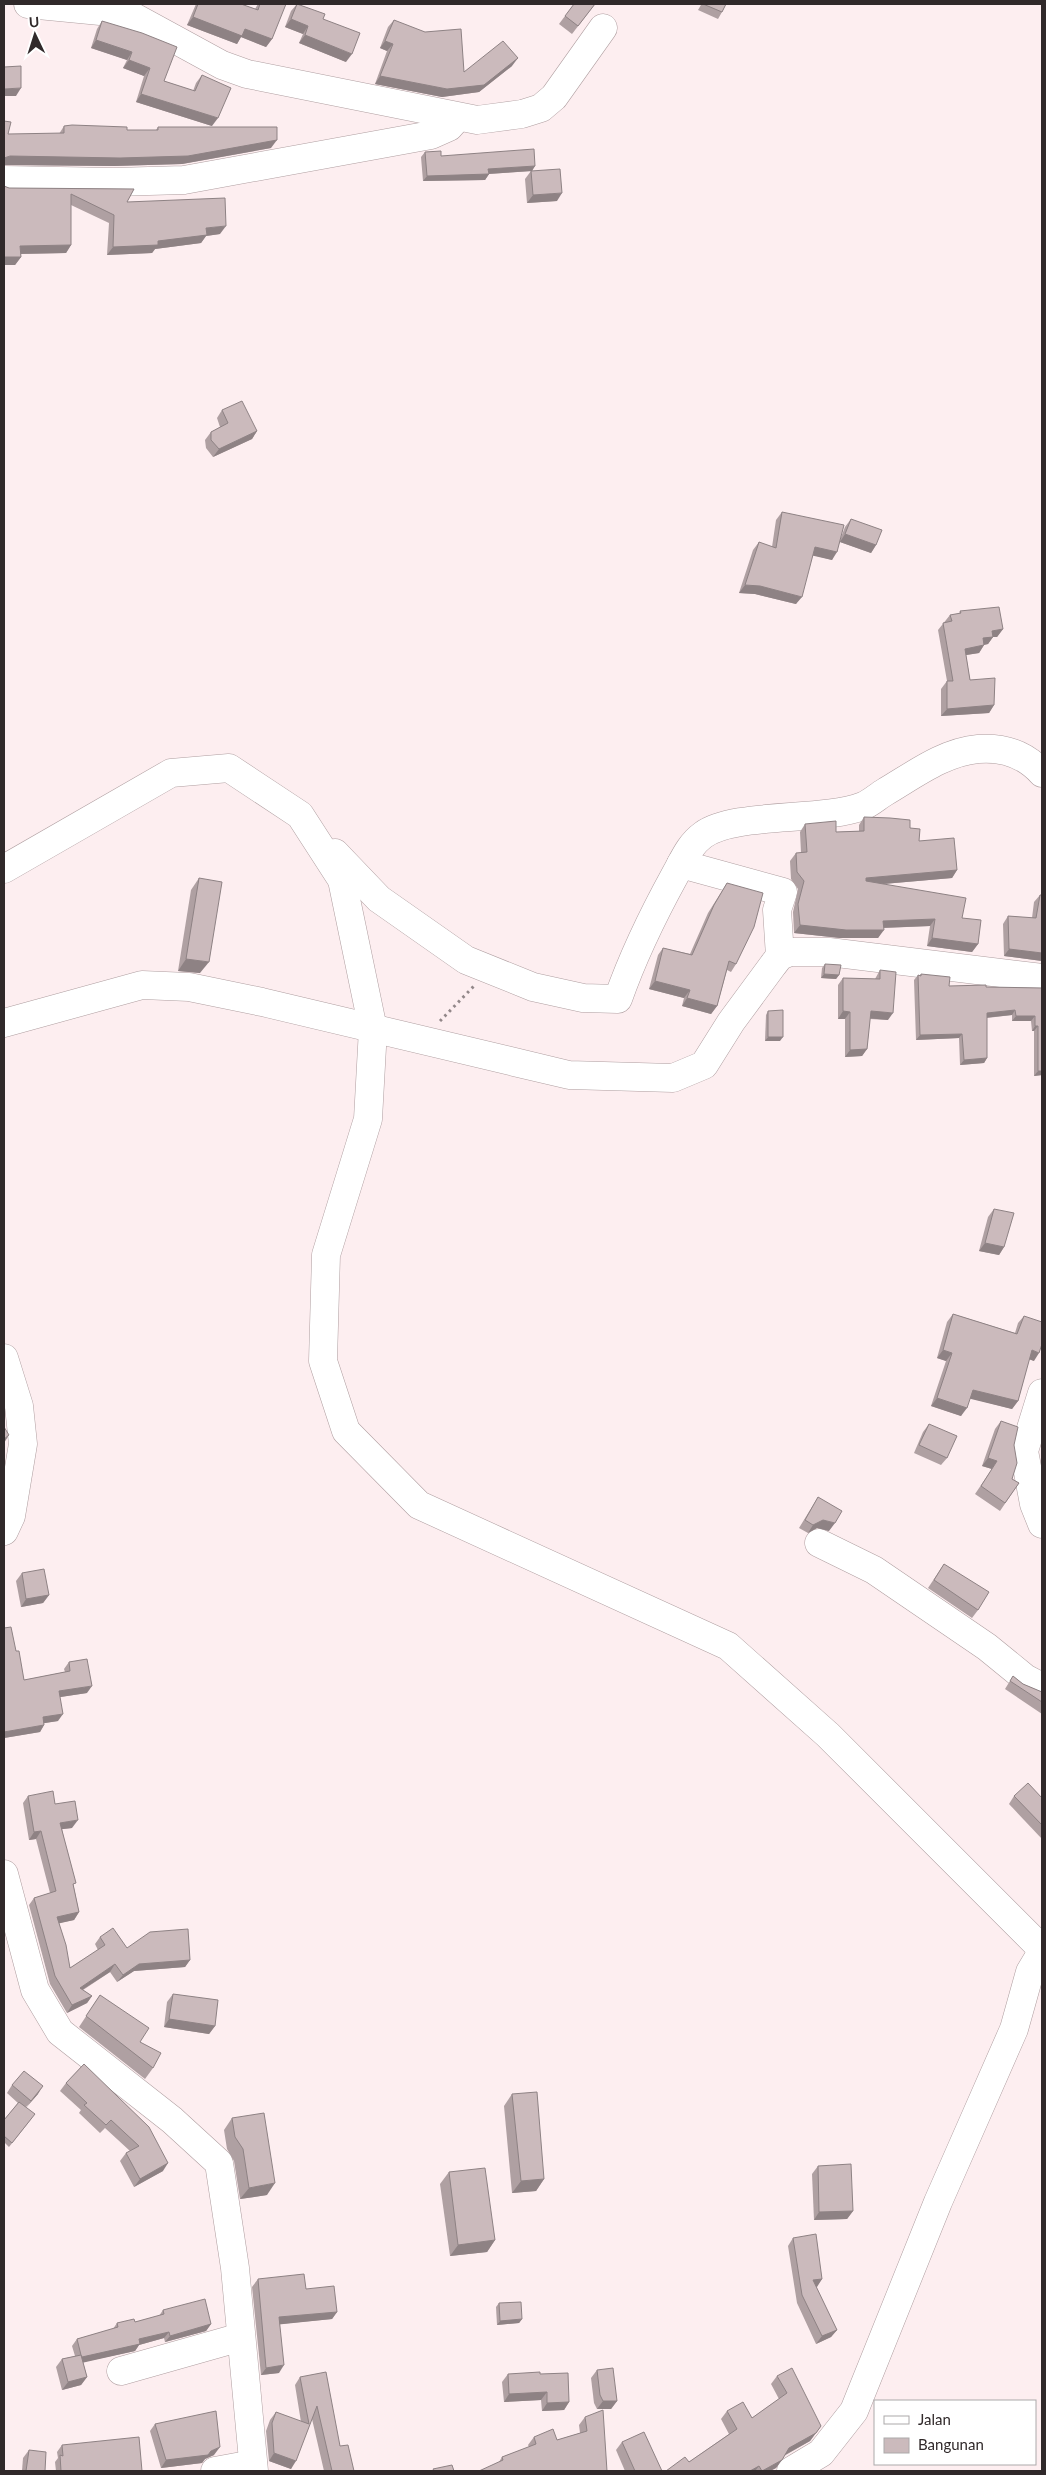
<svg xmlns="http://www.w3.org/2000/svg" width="1046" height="2475" font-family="Lato,sans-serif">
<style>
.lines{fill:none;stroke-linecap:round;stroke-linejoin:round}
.minor-casing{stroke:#af9ea0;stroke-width:29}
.path{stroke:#928789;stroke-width:3;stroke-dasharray:2.5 4;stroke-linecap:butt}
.minor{stroke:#fff;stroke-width:28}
.wall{fill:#afa0a2}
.shaded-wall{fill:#8e8284}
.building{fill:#cbbabc;stroke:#8e8284}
</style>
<rect width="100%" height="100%" fill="#fdeef0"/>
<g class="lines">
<defs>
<g id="minor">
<path d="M 28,4 L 121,13 L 134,17 L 222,65 L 247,74 L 477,120 L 522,114 L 541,108 L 554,97 L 603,28"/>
<path d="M 4,180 L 114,182 L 184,180 L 431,135 L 449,127 L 457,118"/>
<path d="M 335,853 L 379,899 L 466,960 L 533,987 L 583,998 L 618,999 C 633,956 653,915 675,875 C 683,861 689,845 703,835 C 734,812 822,822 863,806 C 871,803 878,796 885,792 C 914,775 944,752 978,749 C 1003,747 1025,754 1042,773"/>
<path d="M 681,864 L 783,892 L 777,910 L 780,956"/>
<path d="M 4,869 L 171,773 L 229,768 L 300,815 L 342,880 L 373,1029 L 368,1119 L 326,1255 L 323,1361 L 346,1431 L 419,1505 L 728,1646 L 828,1735 L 1042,1949"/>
<path d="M 4,1023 L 142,985 L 189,987 L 262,1002 L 569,1075 L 673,1078 L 704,1065 L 731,1022 L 773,965 L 780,956 L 790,952 L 829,952 L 1042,978"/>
<path d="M 4,1358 L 19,1406 L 23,1444 L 11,1516 L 4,1531"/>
<path d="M 1042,1393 L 1024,1451 L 1034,1504 L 1042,1524"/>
<path d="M 819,1543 L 874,1570 L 987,1647 L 1025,1678 L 1042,1687"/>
<path d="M 4,1874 L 35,1990 L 60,2032 L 172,2120 L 219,2163 L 235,2268 L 254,2471"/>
<path d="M 121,2371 L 241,2337"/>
<path d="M 215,2471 L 253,2464"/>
<path d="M 791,2471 L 821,2453 L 854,2411 L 938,2202 L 1014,2029 L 1030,1972 L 1042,1952"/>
</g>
</defs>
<use href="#minor" class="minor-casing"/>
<path class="path" d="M 440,1021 L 474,986"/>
<use href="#minor" class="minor"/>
</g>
<g class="wall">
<path d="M 196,4 L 241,4 L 255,9 L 258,4 L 284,4 L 272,39 L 266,47 L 241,37 L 237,44 L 187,25 Z"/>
<path d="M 297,4 L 323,19 L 346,62 L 299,43 L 303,34 L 285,27 L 291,11 Z"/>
<path d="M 595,4 L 572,34 L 559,24 L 565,16 Z"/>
<path d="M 697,4 L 726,4 L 722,12 L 718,19 L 698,10 L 701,5 Z"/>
<path d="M 394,20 L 464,72 L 512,66 L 479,92 L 442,97 L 375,84 L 387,51 L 380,48 L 388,27 Z"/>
<path d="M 102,21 L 164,81 L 193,91 L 196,83 L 202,75 L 212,126 L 136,102 L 144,76 L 123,68 L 127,60 L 91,48 L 97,29 Z"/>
<path d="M 4,121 L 8,134 L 59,134 L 64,126 L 127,130 L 156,130 L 158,127 L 271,148 L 182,164 L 114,166 L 4,165 Z"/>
<path d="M 425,152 L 441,156 L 535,166 L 532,170 L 557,201 L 527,203 L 525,179 L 531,171 L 489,174 L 485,180 L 423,181 L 421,157 Z"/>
<path d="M 4,186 L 9,188 L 134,189 L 127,202 L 220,234 L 206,236 L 201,243 L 155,249 L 152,253 L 107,255 L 109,223 L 71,205 L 71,245 L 66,253 L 21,254 L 21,257 L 15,265 L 4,265 Z"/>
<path d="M 222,410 L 257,431 L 252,439 L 213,457 L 206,448 L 205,440 L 211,432 L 220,427 L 217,418 Z"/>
<path d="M 782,512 L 840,540 L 845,527 L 851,519 L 876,545 L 871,553 L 840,542 L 832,560 L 813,555 L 796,604 L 755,594 L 739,593 L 753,550 L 759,542 L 772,547 L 776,520 Z"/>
<path d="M 960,611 L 1003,629 L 997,637 L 993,637 L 988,644 L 984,645 L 979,653 L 966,655 L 970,680 L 994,705 L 989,713 L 941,716 L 941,689 L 947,681 L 938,630 L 950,615 L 959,614 Z"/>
<path d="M 864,817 L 910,828 L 919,841 L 957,870 L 952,878 L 883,884 L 962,918 L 978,944 L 972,952 L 927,946 L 930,926 L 884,928 L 878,938 L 840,938 L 794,933 L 793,912 L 798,889 L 791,879 L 790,861 L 796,853 L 801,853 L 800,832 L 805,824 L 836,832 L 859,831 L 859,825 Z"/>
<path d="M 199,878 L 200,973 L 178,971 L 191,890 Z"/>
<path d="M 727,883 L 736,964 L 731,972 L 727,970 L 717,1006 L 711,1014 L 682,1006 L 684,998 L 649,989 L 658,955 L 663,948 L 690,954 L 708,913 Z"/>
<path d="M 1040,895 L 1042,961 L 1004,956 L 1003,924 L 1008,916 L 1032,918 L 1034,902 Z"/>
<path d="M 825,964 L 839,975 L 836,979 L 821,978 L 822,968 Z"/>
<path d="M 880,970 L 888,1020 L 870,1019 L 867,1049 L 862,1056 L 845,1057 L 845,1019 L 838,1019 L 838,985 L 843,978 L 875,979 Z"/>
<path d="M 921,974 L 949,986 L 1042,988 L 1042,1075 L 1034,1076 L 1034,1031 L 1032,1031 L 1031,1021 L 1012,1021 L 1012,1015 L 987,1018 L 987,1058 L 984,1063 L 960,1065 L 959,1038 L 916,1040 L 914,980 L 918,975 L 920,975 Z"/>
<path d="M 768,1011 L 780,1041 L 765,1041 L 766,1015 Z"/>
<path d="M 994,1209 L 1004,1247 L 999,1255 L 979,1251 L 988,1217 Z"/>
<path d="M 953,1314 L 1015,1333 L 1018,1323 L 1024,1316 L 1034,1361 L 1029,1359 L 1018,1401 L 1012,1409 L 970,1398 L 961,1416 L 931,1406 L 946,1361 L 937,1358 L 947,1322 Z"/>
<path d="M 1001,1421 L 1014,1445 L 1012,1479 L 1019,1483 L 1000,1511 L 975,1494 L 992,1469 L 982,1466 L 995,1429 Z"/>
<path d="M 929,1424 L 947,1458 L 941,1465 L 914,1453 L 923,1432 Z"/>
<path d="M 818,1497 L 829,1531 L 817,1528 L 808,1533 L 799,1528 Z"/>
<path d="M 944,1564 L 978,1610 L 972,1618 L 928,1588 Z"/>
<path d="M 22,1573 L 49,1595 L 43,1603 L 21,1607 L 16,1581 Z"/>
<path d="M 4,1628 L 16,1651 L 24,1680 L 65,1672 L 64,1669 L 69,1662 L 87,1693 L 60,1697 L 58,1721 L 44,1723 L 44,1725 L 40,1732 L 4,1738 Z"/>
<path d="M 1013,1676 L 1023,1684 L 1042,1692 L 1042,1714 L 1005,1689 Z"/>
<path d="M 28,1796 L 55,1804 L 72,1828 L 62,1829 L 79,1912 L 74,1920 L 59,1923 L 70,1968 L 98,1950 L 95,1944 L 100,1937 L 127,1948 L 190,1960 L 185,1967 L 134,1971 L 117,1982 L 110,1972 L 83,1990 L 92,1996 L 87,2003 L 67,2013 L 50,1984 L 29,1905 L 34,1898 L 50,1893 L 36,1839 L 29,1840 L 23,1803 Z"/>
<path d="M 1014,1796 L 1042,1798 L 1042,1839 L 1009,1804 Z"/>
<path d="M 173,1994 L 215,2026 L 209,2034 L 164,2027 L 167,2002 Z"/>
<path d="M 100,1995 L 140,2042 L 153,2068 L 145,2079 L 79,2027 Z"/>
<path d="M 84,2064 L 163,2171 L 134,2187 L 120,2161 L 126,2153 L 130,2151 L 105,2128 L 100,2133 L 79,2113 L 81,2110 L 60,2091 L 66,2083 Z"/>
<path d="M 12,2085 L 38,2094 L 26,2107 L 32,2118 L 9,2147 L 4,2142 L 4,2120 L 18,2103 L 7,2093 Z"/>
<path d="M 512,2094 L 544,2179 L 536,2191 L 512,2193 L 504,2106 Z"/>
<path d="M 232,2118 L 267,2195 L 240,2199 L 234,2161 L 227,2149 L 224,2130 Z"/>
<path d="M 818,2166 L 853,2211 L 847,2219 L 814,2220 L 812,2174 Z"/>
<path d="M 449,2172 L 495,2240 L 487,2252 L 450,2256 L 440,2184 Z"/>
<path d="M 793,2238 L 822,2279 L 816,2287 L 837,2330 L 831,2337 L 816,2344 L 797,2303 L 788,2246 Z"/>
<path d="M 258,2279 L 306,2289 L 337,2312 L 332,2319 L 280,2324 L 279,2373 L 261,2375 L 252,2287 Z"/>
<path d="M 499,2303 L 522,2319 L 519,2323 L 497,2325 L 496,2307 Z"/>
<path d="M 163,2310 L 211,2324 L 206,2331 L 165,2342 L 164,2338 L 139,2345 L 135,2351 L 83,2362 L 87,2377 L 81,2385 L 62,2390 L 56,2367 L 62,2359 L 75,2356 L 72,2346 L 77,2339 L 113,2329 L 117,2323 L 135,2322 L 159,2316 Z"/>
<path d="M 597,2370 L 617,2401 L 611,2409 L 597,2409 L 594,2403 L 591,2378 Z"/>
<path d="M 508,2374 L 540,2374 L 569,2402 L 564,2410 L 542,2411 L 541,2400 L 504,2402 L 502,2382 Z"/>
<path d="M 777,2376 L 821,2426 L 810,2441 L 784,2456 L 776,2468 L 770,2471 L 666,2471 L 689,2462 L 729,2434 L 721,2419 L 727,2411 L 752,2418 L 779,2399 L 771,2384 Z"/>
<path d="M 300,2377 L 340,2446 L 354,2471 L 324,2471 L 312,2419 L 291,2469 L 269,2461 L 266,2431 L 270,2420 L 276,2412 L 301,2422 L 295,2385 Z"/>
<path d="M 585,2417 L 607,2471 L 499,2462 L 502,2457 L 529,2447 L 528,2445 L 534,2437 L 557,2440 L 580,2433 L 579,2425 Z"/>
<path d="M 155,2424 L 214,2455 L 205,2459 L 202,2463 L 161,2468 L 150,2431 Z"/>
<path d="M 622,2442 L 662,2471 L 625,2471 L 616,2450 Z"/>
<path d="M 62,2445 L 142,2471 L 56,2471 L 55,2462 L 58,2458 L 57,2452 Z"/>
<path d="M 29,2450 L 45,2471 L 22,2471 L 23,2458 Z"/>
</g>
<g class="shaded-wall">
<path d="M 193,17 L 245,29 L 272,39 L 266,47 L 241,37 L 237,44 L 187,25 Z"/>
<path d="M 291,19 L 308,26 L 303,34 L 285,27 Z"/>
<path d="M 305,35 L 352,54 L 346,62 L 299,43 Z"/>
<path d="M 96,40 L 132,52 L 127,60 L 91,48 Z"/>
<path d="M 385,41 L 393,44 L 387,51 L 380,48 Z"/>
<path d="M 518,58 L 512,66 L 479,92 L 442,97 L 375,84 L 380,76 L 447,89 Z"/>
<path d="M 129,60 L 150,68 L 144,76 L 123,68 Z"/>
<path d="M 21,88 L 16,96 L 4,96 L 4,89 Z"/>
<path d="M 141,94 L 218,118 L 212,126 L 136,102 Z"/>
<path d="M 277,140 L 271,148 L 182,164 L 114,166 L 4,165 L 4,158 L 10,156 Z"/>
<path d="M 535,166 L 532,171 L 487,174 L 489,174 L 485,180 L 423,181 L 427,176 L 488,169 Z"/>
<path d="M 562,193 L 557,201 L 527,203 L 533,195 Z"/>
<path d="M 226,226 L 220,234 L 206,236 L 201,243 L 155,249 L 152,253 L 107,255 L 113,247 L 158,241 L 206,228 Z"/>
<path d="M 71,245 L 66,253 L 15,254 L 20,246 Z"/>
<path d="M 4,257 L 21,257 L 15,265 L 4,265 Z"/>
<path d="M 257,431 L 252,439 L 213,457 L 219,449 Z"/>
<path d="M 845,534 L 876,545 L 871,553 L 840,542 Z"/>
<path d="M 815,547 L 837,552 L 832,560 L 810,555 Z"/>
<path d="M 745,585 L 760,586 L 802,597 L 796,604 L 755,594 L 739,593 Z"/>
<path d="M 1003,629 L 997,637 L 993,637 L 988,644 L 978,646 L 983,638 L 992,631 Z"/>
<path d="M 984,645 L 979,653 L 960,656 L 965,649 Z"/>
<path d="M 994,705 L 989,713 L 941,716 L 947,709 Z"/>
<path d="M 957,870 L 952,878 L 860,886 L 866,878 Z"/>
<path d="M 935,919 L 930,926 L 878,928 L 883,921 Z"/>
<path d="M 800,925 L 884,930 L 878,938 L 840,938 L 794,933 Z"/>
<path d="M 932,938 L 978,944 L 972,952 L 927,946 Z"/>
<path d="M 1009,949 L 1042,953 L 1042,961 L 1004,956 Z"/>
<path d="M 186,959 L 209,962 L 200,973 L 178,971 Z"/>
<path d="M 824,974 L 839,975 L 836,979 L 821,978 Z"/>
<path d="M 655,981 L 690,990 L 684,998 L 649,989 Z"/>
<path d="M 687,998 L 717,1006 L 711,1014 L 682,1006 Z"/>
<path d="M 1015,1010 L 1012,1015 L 983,1018 L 987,1013 Z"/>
<path d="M 843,1011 L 850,1012 L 845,1019 L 838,1019 Z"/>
<path d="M 871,1011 L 893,1013 L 888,1020 L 866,1018 Z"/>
<path d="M 1016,1016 L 1035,1016 L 1031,1021 L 1012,1021 Z"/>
<path d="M 1035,1026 L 1038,1026 L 1034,1031 L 1032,1031 Z"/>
<path d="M 962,1034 L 959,1038 L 916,1040 L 920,1035 Z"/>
<path d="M 768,1037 L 783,1037 L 780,1041 L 765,1041 Z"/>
<path d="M 867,1049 L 862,1056 L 845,1057 L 850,1050 Z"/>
<path d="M 987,1058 L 984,1063 L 960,1065 L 964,1060 Z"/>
<path d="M 1038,1071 L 1042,1071 L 1042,1075 L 1034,1076 Z"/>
<path d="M 985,1243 L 1004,1247 L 999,1255 L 979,1251 Z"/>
<path d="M 943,1350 L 952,1353 L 946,1361 L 937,1358 Z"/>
<path d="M 1032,1350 L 1039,1353 L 1034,1361 L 1026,1358 Z"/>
<path d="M 973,1390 L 1018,1401 L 1012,1409 L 967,1398 Z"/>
<path d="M 937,1398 L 967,1408 L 961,1416 L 931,1406 Z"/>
<path d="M 9,1435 L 4,1443 L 4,1439 Z"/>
<path d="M 988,1458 L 997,1461 L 992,1469 L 982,1466 Z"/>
<path d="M 823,1520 L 835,1523 L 829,1531 L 817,1528 L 808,1533 L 813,1525 Z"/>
<path d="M 49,1595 L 43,1603 L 21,1607 L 26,1599 Z"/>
<path d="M 92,1686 L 87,1693 L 54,1698 L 59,1691 Z"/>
<path d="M 63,1714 L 58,1721 L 39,1724 L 43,1717 Z"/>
<path d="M 44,1725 L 40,1732 L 4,1738 L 4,1732 Z"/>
<path d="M 78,1820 L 72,1828 L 55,1830 L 60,1823 Z"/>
<path d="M 41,1831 L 36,1839 L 29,1840 L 34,1832 Z"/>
<path d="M 79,1912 L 74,1920 L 52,1925 L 57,1917 Z"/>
<path d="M 190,1960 L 185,1967 L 134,1971 L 117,1982 L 123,1975 L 139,1964 Z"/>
<path d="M 115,1964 L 110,1972 L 74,1995 L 80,1988 Z"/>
<path d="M 92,1996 L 87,2003 L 67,2013 L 72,2005 Z"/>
<path d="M 169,2019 L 215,2026 L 209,2034 L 164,2027 Z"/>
<path d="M 43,2086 L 38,2094 L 25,2109 L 31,2101 Z"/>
<path d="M 168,2163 L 163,2171 L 134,2187 L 140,2179 Z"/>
<path d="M 544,2179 L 536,2191 L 512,2193 L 521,2181 Z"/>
<path d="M 275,2183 L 267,2195 L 240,2199 L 249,2188 Z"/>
<path d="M 853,2211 L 847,2219 L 814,2220 L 819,2212 Z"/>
<path d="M 495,2240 L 487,2252 L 450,2256 L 458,2245 Z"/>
<path d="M 822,2279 L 817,2287 L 808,2288 L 813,2280 Z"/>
<path d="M 337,2312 L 332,2319 L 274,2325 L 279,2317 Z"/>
<path d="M 522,2319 L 519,2323 L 497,2325 L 500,2321 Z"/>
<path d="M 211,2324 L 206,2331 L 165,2342 L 170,2336 Z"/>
<path d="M 837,2330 L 831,2337 L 816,2344 L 822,2336 Z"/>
<path d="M 169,2332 L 164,2338 L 139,2345 L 135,2351 L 77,2364 L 82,2357 L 139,2339 Z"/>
<path d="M 284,2365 L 279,2373 L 261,2375 L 266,2368 Z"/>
<path d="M 87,2377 L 81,2385 L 62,2390 L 68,2382 Z"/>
<path d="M 547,2392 L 541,2400 L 504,2402 L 509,2394 Z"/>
<path d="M 603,2401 L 617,2401 L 611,2409 L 597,2409 Z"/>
<path d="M 569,2402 L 564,2410 L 542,2411 L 547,2403 Z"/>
<path d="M 821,2426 L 810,2441 L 783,2456 L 789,2448 Z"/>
<path d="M 220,2447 L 214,2455 L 205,2459 L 202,2463 L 161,2468 L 166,2460 L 211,2451 Z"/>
<path d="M 274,2453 L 296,2461 L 291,2469 L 269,2461 Z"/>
<path d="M 782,2460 L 776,2468 L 770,2471 L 762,2471 Z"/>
<path d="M 759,2466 L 755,2471 L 750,2471 Z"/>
</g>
<g class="building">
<path d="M 198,4 L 241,4 L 258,10 L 260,4 L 286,4 L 272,39 L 245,29 L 242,36 L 193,17 Z"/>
<path d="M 297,4 L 325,14 L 323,19 L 360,33 L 352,54 L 305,35 L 308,26 L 291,19 Z"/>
<path d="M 574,4 L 595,4 L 578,26 L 565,16 Z"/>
<path d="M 703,4 L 726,4 L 722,12 Z"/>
<path d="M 394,20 L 425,32 L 461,29 L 464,72 L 503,41 L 518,58 L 484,85 L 447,89 L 380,76 L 393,44 L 385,41 Z"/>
<path d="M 102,21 L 142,33 L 177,47 L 164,81 L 195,91 L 202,75 L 231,88 L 218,118 L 141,94 L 150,68 L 129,60 L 132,52 L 96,40 Z"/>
<path d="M 21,66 L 21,88 L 4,89 L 4,67 Z"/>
<path d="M 4,121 L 11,122 L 8,134 L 64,133 L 64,126 L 72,125 L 127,127 L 127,130 L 158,130 L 158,127 L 277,127 L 277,140 L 188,156 L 120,158 L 10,156 L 4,158 Z"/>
<path d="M 534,149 L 535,166 L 488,169 L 489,174 L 427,176 L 425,152 L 441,151 L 441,156 Z"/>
<path d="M 560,169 L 562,193 L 533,195 L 531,171 Z"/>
<path d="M 4,186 L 9,188 L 134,189 L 127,202 L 225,198 L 226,226 L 206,228 L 207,235 L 158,241 L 158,245 L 113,247 L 114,215 L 71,194 L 71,245 L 20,246 L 21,257 L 4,257 Z"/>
<path d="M 242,401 L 257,431 L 219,449 L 211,440 L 211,432 L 228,423 L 222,410 Z"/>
<path d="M 782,512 L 844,525 L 837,552 L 815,547 L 802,597 L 760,586 L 745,585 L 759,542 L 776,548 Z"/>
<path d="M 851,519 L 882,530 L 876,545 L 845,534 Z"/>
<path d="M 999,607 L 1003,629 L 992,631 L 993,637 L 983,638 L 984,645 L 965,649 L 970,680 L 995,678 L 994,705 L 947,709 L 947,681 L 953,681 L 943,623 L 952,621 L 950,615 L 961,613 L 960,611 Z"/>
<path d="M 864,817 L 890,818 L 910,820 L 910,828 L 920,829 L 919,841 L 954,838 L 957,870 L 866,878 L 866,881 L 966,898 L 962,918 L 981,920 L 978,944 L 932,938 L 935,919 L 883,921 L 884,930 L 846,930 L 800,925 L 798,904 L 804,881 L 797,872 L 796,853 L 807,852 L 805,824 L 836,821 L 836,832 L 864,831 Z"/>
<path d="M 199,878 L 222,882 L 209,962 L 186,959 Z"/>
<path d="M 727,883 L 763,893 L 754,927 L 736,964 L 729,961 L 717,1006 L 687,998 L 690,990 L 655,981 L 663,948 L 692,955 L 714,905 Z"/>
<path d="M 1040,895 L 1042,895 L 1042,953 L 1009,949 L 1008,916 L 1036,918 Z"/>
<path d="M 825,964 L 841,965 L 839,975 L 824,974 Z"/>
<path d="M 880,970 L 896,972 L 893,1013 L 871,1011 L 867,1049 L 850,1050 L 850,1012 L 843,1011 L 843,978 L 880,979 Z"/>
<path d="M 921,974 L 950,977 L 949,986 L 986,985 L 986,987 L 1042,988 L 1042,1071 L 1038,1071 L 1038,1026 L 1035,1026 L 1035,1016 L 1016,1016 L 1015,1010 L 987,1013 L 987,1058 L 964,1060 L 962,1034 L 920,1035 L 918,975 L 921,976 Z"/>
<path d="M 783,1010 L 783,1037 L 768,1037 L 768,1011 Z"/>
<path d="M 994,1209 L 1014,1213 L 1004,1247 L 985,1243 Z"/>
<path d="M 953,1314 L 1017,1334 L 1024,1316 L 1042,1322 L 1042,1344 L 1039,1353 L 1032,1350 L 1018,1401 L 973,1390 L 967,1408 L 937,1398 L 952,1353 L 943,1350 Z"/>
<path d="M 1001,1421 L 1018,1427 L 1014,1445 L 1017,1463 L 1012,1479 L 1019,1483 L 1005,1503 L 981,1486 L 997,1461 L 988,1458 Z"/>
<path d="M 929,1424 L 957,1436 L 947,1458 L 919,1445 Z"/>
<path d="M 4,1427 L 9,1435 L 4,1439 Z"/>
<path d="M 818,1497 L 842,1511 L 835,1523 L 823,1520 L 813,1525 L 805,1520 Z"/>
<path d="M 944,1564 L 989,1592 L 978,1610 L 934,1580 Z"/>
<path d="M 44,1569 L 49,1595 L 26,1599 L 22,1573 Z"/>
<path d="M 11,1627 L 16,1651 L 19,1651 L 24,1680 L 70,1671 L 69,1662 L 87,1659 L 92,1686 L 59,1691 L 63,1714 L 43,1717 L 44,1725 L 4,1732 L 4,1628 Z"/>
<path d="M 1013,1676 L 1023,1684 L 1042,1692 L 1042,1702 L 1010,1681 Z"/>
<path d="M 1028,1783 L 1042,1798 L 1042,1825 L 1014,1796 Z"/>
<path d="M 53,1791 L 55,1804 L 75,1801 L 78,1820 L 60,1823 L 76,1883 L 73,1884 L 79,1912 L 57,1917 L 66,1945 L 70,1968 L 105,1945 L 100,1937 L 113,1928 L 127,1948 L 150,1932 L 188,1929 L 190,1960 L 139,1964 L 123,1975 L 115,1964 L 80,1988 L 92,1996 L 72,2005 L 55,1976 L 34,1898 L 56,1891 L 41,1831 L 34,1832 L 28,1796 Z"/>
<path d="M 173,1994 L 218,2000 L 215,2026 L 169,2019 Z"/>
<path d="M 100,1995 L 149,2028 L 140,2042 L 161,2053 L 153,2068 L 86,2016 Z"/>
<path d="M 84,2064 L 149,2127 L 168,2163 L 140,2179 L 126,2153 L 139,2146 L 111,2120 L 106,2125 L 84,2105 L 87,2103 L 66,2083 Z"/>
<path d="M 24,2071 L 43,2086 L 31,2101 L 12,2085 Z"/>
<path d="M 537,2092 L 544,2179 L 521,2181 L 512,2094 Z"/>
<path d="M 19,2102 L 35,2114 L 12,2143 L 4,2136 L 4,2120 Z"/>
<path d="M 264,2113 L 275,2183 L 249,2188 L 243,2149 L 235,2137 L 232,2118 Z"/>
<path d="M 851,2164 L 853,2211 L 819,2212 L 818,2166 Z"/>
<path d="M 485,2168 L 495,2240 L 458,2245 L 449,2172 Z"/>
<path d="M 816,2234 L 822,2279 L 813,2280 L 837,2330 L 822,2336 L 802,2295 L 793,2238 Z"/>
<path d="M 304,2274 L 306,2289 L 334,2286 L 337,2312 L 279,2317 L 284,2365 L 266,2368 L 258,2279 Z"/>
<path d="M 205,2299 L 211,2324 L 170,2336 L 169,2332 L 139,2339 L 140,2344 L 82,2357 L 81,2355 L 77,2339 L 118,2327 L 117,2323 L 134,2319 L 135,2322 L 164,2314 L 163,2310 Z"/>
<path d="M 521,2302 L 522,2319 L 500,2321 L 499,2303 Z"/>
<path d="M 81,2355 L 87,2377 L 68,2382 L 62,2359 Z"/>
<path d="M 613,2368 L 617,2401 L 603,2401 L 600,2395 L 597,2370 Z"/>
<path d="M 792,2368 L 821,2426 L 816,2433 L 789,2448 L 782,2460 L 762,2471 L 759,2466 L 750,2471 L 666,2471 L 685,2457 L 689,2462 L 737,2429 L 727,2411 L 743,2402 L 752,2418 L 787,2393 L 777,2376 Z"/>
<path d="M 326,2372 L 340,2446 L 348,2445 L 354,2471 L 332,2471 L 317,2406 L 296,2461 L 274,2453 L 272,2423 L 276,2412 L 309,2424 L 300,2377 Z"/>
<path d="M 540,2372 L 540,2374 L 568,2373 L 569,2402 L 547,2403 L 547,2392 L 509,2394 L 508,2374 Z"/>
<path d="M 603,2410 L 607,2471 L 479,2471 L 503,2460 L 502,2457 L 536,2444 L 534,2437 L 553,2429 L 557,2440 L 587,2431 L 585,2417 Z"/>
<path d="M 216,2411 L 220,2447 L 211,2451 L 208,2455 L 166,2460 L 155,2424 Z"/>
<path d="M 644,2432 L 662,2471 L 635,2471 L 622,2442 Z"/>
<path d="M 139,2437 L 142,2471 L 61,2471 L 60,2455 L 63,2456 L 62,2445 Z"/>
<path d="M 29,2450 L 46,2452 L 45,2471 L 26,2471 Z"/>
<path d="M 452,2465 L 454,2471 L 434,2471 L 433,2469 Z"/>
</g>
<rect width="1046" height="2475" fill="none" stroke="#30292a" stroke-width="10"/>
<rect x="874" y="2400" width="162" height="65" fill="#ffffff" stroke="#aca9aa"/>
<rect x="884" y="2416" width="25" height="8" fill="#ffffff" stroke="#aca9aa"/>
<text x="918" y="2425" font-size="15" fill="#30292a">Jalan</text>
<rect x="884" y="2438" width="25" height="15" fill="#cbbabc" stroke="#aca9aa"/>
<text x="918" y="2450" font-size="15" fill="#30292a">Bangunan</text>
<g transform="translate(35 35) rotate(356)" stroke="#ffffff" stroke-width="4" paint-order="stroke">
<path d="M0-4L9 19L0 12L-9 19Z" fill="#30292a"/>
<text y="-8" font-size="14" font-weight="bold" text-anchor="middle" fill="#30292a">U</text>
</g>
</svg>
